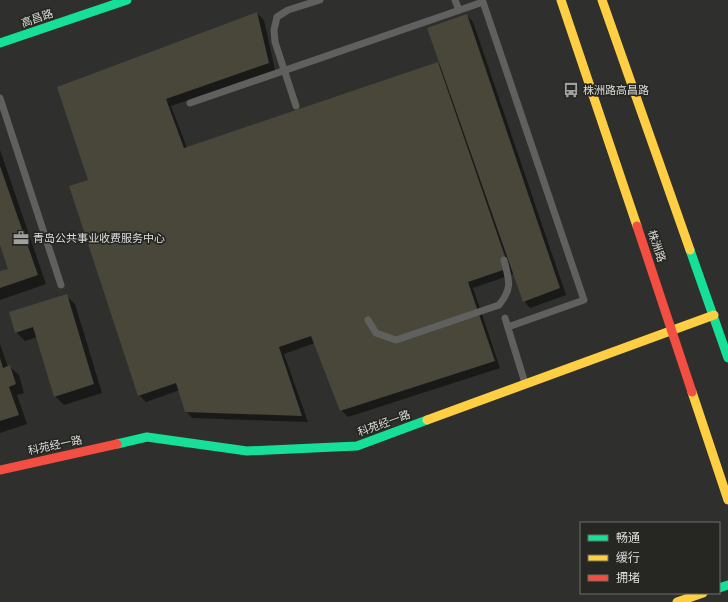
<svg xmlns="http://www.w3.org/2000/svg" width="728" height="602" font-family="'Open Sans','Noto Sans SC',sans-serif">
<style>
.shadow{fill:#0007}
.building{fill:#48473a}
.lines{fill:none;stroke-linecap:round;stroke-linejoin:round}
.lane{stroke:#60605f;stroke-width:7}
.fast{stroke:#16e098;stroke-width:9}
.slow{stroke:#ffcf43;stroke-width:9}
.jam{stroke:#f24e42;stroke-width:9}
.labels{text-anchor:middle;stroke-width:3.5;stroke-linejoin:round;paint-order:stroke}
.street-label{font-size:11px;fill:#dddddb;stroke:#262622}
.poi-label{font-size:11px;fill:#dddddb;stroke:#262622;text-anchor:start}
</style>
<rect width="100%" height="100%" fill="#2f2f2d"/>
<g class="shadow">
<path d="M 257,13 L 264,20 L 275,70 L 171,106 L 187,148 L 438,63 L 442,67 L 467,15 L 473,22 L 566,295 L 530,308 L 524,301 L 514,274 L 473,288 L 500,368 L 348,417 L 341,410 L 315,343 L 284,354 L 308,422 L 192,418 L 186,411 L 180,390 L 146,402 L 139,395 L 90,180 L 58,87 Z"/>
<path d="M 0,150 L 46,284 L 0,300 L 0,273 L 10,269 L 0,242 Z"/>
<path d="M 66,296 L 75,304 L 102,393 L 64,405 L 55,396 L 37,337 L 25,341 L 16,332 Z"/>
<path d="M 0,344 L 8,367 L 10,367 L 19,375 L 24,393 L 17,395 L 27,424 L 0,433 Z"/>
</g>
<g class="building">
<path d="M 257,12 L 269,63 L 166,99 L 184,148 L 438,62 L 509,268 L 468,282 L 495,361 L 340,411 L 311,336 L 279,347 L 302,416 L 185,412 L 176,383 L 138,396 L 69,186 L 88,180 L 57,87 Z"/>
<path d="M 467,14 L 560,288 L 523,302 L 427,28 Z"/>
<path d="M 0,166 L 38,275 L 0,288 L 0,271 L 8,269 L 0,245 Z"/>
<path d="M 67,294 L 94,384 L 54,397 L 33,327 L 15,333 L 9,312 Z"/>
<path d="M 0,358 L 3,368 L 10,365 L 16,384 L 9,387 L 19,415 L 0,421 Z"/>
</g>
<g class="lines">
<g class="lane">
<path d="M 455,0 L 459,10"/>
<path d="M 0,98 L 61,285"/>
<path d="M 190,103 L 483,2 L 584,300 L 508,327"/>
<path d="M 296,106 L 275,42 L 274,30 L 277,17 L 288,10 L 320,0"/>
<path d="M 505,318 L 525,383"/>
<path d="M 368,320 L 376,333 L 396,340 L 499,305 C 513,288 509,280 504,260"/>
</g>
<g class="fast">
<path d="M 0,43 L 127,0"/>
<path d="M 690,250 L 728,358"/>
<path d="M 117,444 L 147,437 L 247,451 L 357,446 L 427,420"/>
<path d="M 719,588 L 728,585"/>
</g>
<g class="slow">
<path d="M 561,0 L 637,226"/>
<path d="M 602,0 L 690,250"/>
<path d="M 692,392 L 728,500"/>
<path d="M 427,420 L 714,315"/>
<path d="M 677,602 L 703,593"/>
</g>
<g class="jam">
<path d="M 637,226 L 692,392"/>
<path d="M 0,470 L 117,444"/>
</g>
</g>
<defs>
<symbol id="bus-bare" viewBox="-9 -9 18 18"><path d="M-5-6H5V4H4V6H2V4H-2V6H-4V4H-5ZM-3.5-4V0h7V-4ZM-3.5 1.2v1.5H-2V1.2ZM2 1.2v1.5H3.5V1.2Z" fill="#a0a09e" stroke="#262622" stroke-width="2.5" paint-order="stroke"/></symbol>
<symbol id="office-bare" viewBox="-9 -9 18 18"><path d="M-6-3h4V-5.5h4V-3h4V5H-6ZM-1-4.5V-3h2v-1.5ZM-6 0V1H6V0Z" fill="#a0a09e" stroke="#262622" stroke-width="2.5" paint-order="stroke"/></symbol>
</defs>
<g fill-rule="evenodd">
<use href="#bus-bare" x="560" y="79" width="22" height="22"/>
<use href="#office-bare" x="10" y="227" width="22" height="22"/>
</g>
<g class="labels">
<g class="street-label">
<text transform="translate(37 18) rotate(-19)" y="4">高昌路</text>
<text transform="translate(657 246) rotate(71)" y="4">株洲路</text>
<text transform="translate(384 423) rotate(-20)" y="4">科苑经一路</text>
<text transform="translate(55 445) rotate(-12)" y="4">科苑经一路</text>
</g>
<g class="poi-label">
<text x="583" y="94">株洲路高昌路</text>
<text x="33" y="242">青岛公共事业收费服务中心</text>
</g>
</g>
<rect x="580" y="522" width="140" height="72" fill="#262622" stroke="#6f6f6c"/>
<rect x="588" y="535" width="20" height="6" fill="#16e098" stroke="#6f6f6c"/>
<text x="616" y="542" font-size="12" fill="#dddddb">畅通</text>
<rect x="588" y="555" width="20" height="6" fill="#ffcf43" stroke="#6f6f6c"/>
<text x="616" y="562" font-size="12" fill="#dddddb">缓行</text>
<rect x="588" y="575" width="20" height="6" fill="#f24e42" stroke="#6f6f6c"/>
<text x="616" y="582" font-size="12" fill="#dddddb">拥堵</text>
</svg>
